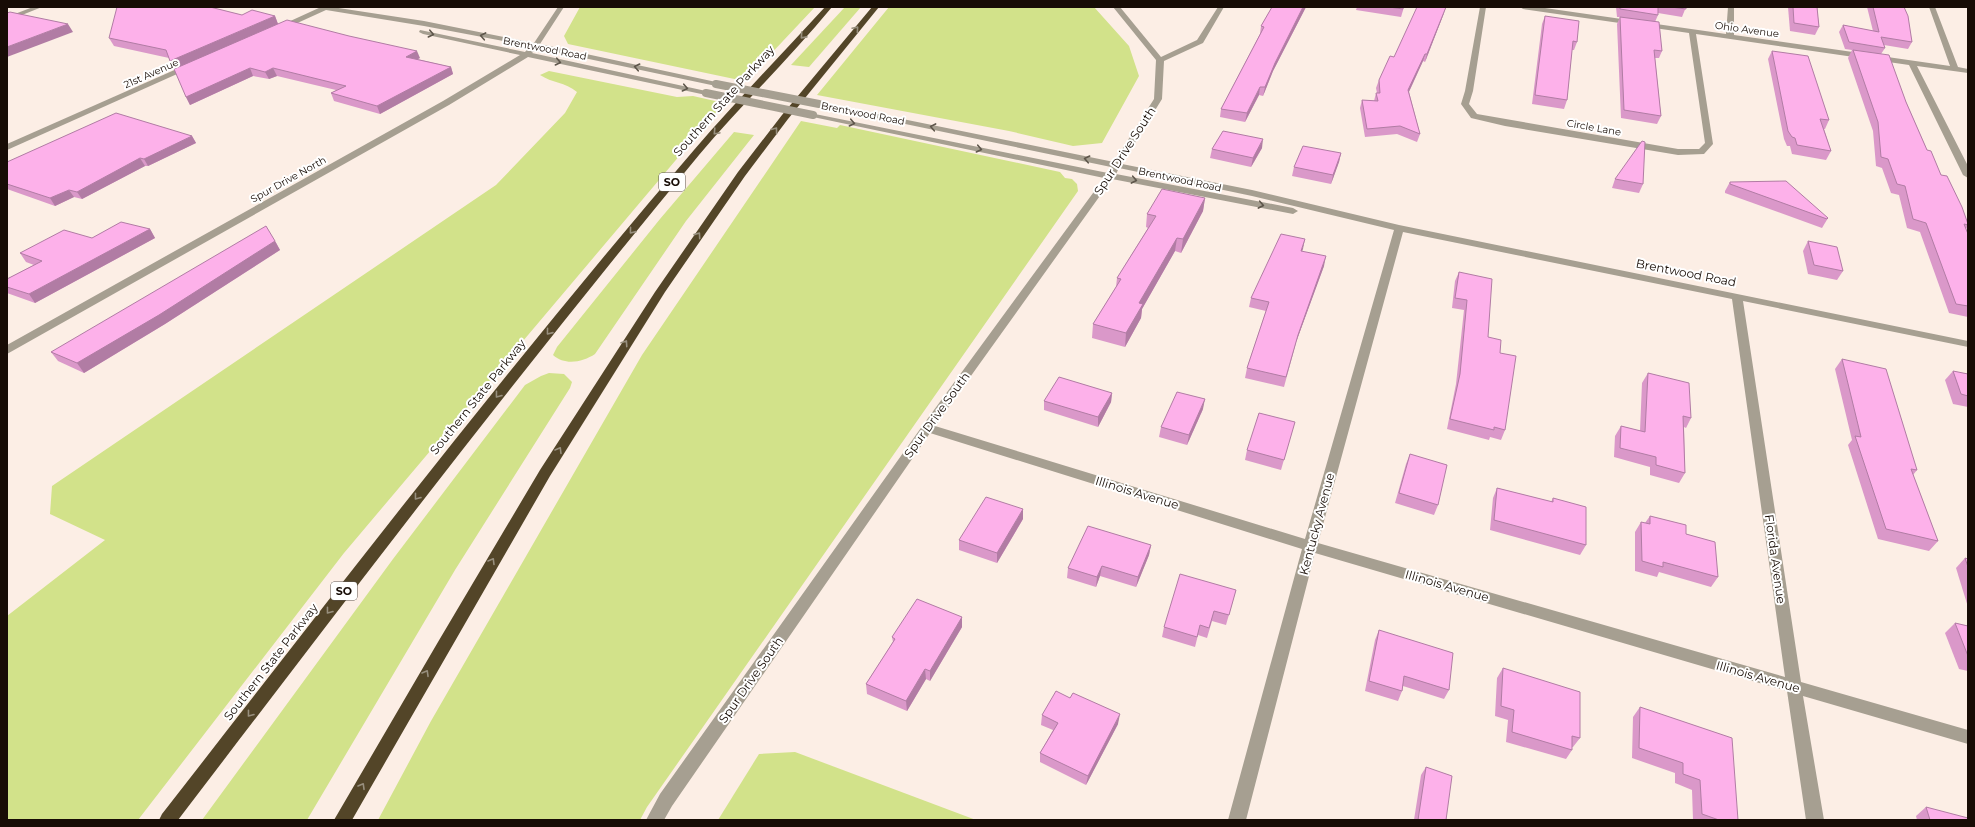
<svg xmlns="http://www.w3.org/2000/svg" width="1975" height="827" font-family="Montserrat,sans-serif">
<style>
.green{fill:#d2e28a}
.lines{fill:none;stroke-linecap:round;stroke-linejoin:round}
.minor{fill:#a69f91;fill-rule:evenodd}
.highway{fill:#534528;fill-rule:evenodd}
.minor-bridge{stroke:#a69f91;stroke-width:8}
.wall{fill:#da98c9}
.shaded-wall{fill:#b17ca4}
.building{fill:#fdb1ea;stroke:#b17ca4}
.oneway{stroke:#988f7e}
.oneway2{stroke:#5e564b}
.labels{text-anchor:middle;stroke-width:4;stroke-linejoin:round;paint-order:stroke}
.far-street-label{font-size:10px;fill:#170c05;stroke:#fff}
.shield{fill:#fff;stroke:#5d5550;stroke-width:1}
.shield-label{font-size:11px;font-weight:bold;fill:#170c05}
.street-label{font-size:12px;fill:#170c05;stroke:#fff}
</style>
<rect width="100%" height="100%" fill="#fceee5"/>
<g class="green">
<path d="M 580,7 L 815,7 L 766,59 L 758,56 L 744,81 L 568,44 L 564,36 Z"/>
<path d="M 845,7 L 861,7 L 809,67 L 791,65 Z"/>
<path d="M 889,7 L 1094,7 L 1129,46 L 1139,76 L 1102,143 L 1073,146 L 1009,131 L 817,95 Z"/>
<path d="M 549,71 L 677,97 L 693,96 L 724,103 L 344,553 L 138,820 L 7,820 L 7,616 L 105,540 L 50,514 L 52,486 L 496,185 L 565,113 L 577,92 C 565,82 552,83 540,75 Z"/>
<path d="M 801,121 L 837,128 L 840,125 L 1060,172 L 1065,178 L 1072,179 L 1077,184 L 1078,191 L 647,807 L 640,820 L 378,820 L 431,721 L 642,355 Z"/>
<path d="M 734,132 L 754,135 L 686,221 L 595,354 C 583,362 565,366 553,355 L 557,347 L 660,219 Z"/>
<path d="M 549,373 L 564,374 L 572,382 L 570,388 L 455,570 L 307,820 L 202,820 L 393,559 L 525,385 L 541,376 Z"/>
<path d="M 795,752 L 976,820 L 718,820 L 759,754 Z"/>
</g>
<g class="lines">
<g class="minor">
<path d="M 33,7 L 42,7 L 7,21 L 7,17 Z"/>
<path d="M 321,7 L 332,7 L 424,21 L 534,43 L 558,7 L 564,7 L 540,44 L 716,82 L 720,84 L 716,86 L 537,48 L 532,53 L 706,91 L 710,93 L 706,95 L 528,57 L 449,105 L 7,354 L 7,345 L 443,101 L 520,55 L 423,34 L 419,32 L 420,30 L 525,52 L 530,46 L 424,26 L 326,10 L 282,30 L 275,28 Z"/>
<path d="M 1113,7 L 1120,7 L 1161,57 L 1197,40 L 1218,7 L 1224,7 L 1203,43 L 1164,61 L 1162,99 L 1122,164 L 1252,190 L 1399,225 L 1968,341 L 1968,347 L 1743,301 L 1801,682 L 1968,730 L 1968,744 L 1803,696 L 1824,820 L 1806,820 L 1787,691 L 1315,553 L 1246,820 L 1228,820 L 1302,549 L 930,433 L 672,806 L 664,820 L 646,820 L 660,794 L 923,425 L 1104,178 L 813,117 L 809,115 L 810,113 L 1108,173 L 1111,167 L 819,106 L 815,104 L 819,102 L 1114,162 L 1154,99 L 1156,60 ZM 1119,168 L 1252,196 L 1394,230 L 1305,539 L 935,426 L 1112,179 L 1293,214 L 1298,211 L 1293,208 L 1116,174 ZM 1403,232 L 1732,299 L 1785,677 L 1318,543 Z"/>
<path d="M 1480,7 L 1486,7 L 1473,91 L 1469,104 L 1477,114 L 1678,149 L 1699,149 L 1705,143 L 1689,33 L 1523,9 L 1520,7 L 1538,7 L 1726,34 L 1728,7 L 1734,7 L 1734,35 L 1950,66 L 1929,7 L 1935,7 L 1958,67 L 1968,69 L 1968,73 L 1917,66 L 1968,166 L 1968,178 L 1963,175 L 1909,65 L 1696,34 L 1713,144 L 1704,154 L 1678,155 L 1505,126 L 1471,118 L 1461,104 L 1465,91 Z"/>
<path d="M 188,64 L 195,66 L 7,150 L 7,144 Z"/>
</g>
<g class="highway">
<path d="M 825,7 L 832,7 C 790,58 742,104 699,155 C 519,372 349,596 178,820 L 159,820 L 162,814 C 336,591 509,365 694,150 C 736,101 781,55 825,7 Z"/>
<path d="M 872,7 L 879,7 L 788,119 L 745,176 L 665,292 L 550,476 L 352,820 L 334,820 L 438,642 L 540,470 L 655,292 L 738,172 L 782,115 Z"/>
</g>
<g class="minor-bridge">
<path d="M 716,84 L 819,104"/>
<path d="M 706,93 L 813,115"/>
</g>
</g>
<g class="wall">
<path d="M 1272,7 L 1306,7 L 1273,71 L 1263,96 L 1259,95 L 1245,122 L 1220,117 L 1221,109 L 1260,34 L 1261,26 Z"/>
<path d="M 1357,7 L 1404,7 L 1401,17 L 1356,10 Z"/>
<path d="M 1616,7 L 1686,7 L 1682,17 L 1658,13 L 1658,15 L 1655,22 L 1662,51 L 1659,58 L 1655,58 L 1661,116 L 1657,124 L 1621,118 L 1617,24 L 1620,17 L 1617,17 Z"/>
<path d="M 1788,7 L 1817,7 L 1819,27 L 1815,35 L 1790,31 Z"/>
<path d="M 1867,7 L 1904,7 L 1912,42 L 1908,49 L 1884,45 L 1885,48 L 1881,54 L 1906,102 L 1927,150 L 1941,175 L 1968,224 L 1968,226 L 1966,229 L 1968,234 L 1968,317 L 1949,313 L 1920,232 L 1907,228 L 1899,195 L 1891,193 L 1882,168 L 1876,166 L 1873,131 L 1848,58 L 1852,50 L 1845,49 L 1839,32 L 1843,25 L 1873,31 Z"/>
<path d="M 1444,13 L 1425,62 L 1423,61 L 1409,92 L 1420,134 L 1417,142 L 1397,134 L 1365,137 L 1360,108 L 1362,100 L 1374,101 L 1376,93 L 1377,93 L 1376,88 L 1379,80 L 1394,57 Z"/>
<path d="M 242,15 L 275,16 L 278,24 L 420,58 L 417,59 L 451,67 L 453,74 L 380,114 L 334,101 L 331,93 L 336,90 L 277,76 L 269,79 L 253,76 L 190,105 L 186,97 L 175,69 L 169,58 L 114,46 L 109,38 Z"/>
<path d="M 1545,16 L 1577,42 L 1574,50 L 1572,50 L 1567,100 L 1564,109 L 1532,104 L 1542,24 Z"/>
<path d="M 1772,51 L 1829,120 L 1825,129 L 1824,129 L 1831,151 L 1826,160 L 1792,154 L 1790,146 L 1787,146 L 1784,139 L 1768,59 Z"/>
<path d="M 192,136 L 196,143 L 148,166 L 145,166 L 82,199 L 74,197 L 55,206 L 7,189 L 7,162 Z"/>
<path d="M 1262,148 L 1251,167 L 1210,158 L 1212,149 Z"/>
<path d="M 1341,153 L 1339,162 L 1331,184 L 1292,176 L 1294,167 Z"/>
<path d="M 1615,179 L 1643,184 L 1639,193 L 1612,188 Z"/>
<path d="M 1730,182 L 1828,218 L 1822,228 L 1725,193 L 1725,191 Z"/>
<path d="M 1205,198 L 1203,211 L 1181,253 L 1175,251 L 1142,309 L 1141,318 L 1125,347 L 1092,338 L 1093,324 L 1116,287 L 1117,278 L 1148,228 L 1146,227 L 1147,214 Z"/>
<path d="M 150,229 L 155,238 L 35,303 L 7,293 L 7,279 L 34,265 L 26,262 L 20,253 L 92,238 Z"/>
<path d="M 275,241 L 280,250 L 165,324 L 84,373 L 58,361 L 51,352 Z"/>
<path d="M 1808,241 L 1843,271 L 1837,280 L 1808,274 L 1803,251 Z"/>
<path d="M 1303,249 L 1302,251 L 1324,266 L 1295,345 L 1284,387 L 1245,378 L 1247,368 L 1266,311 L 1249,307 L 1251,298 Z"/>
<path d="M 1459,272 L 1488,337 L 1500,353 L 1505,430 L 1501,440 L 1490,437 L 1489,440 L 1447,429 L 1456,384 L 1464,310 L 1452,308 L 1455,281 Z"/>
<path d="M 1842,359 L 1917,470 L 1913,475 L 1938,541 L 1929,551 L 1878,539 L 1848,445 L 1852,440 L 1835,369 Z"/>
<path d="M 1953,371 L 1968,374 L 1968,407 L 1953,404 L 1945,380 Z"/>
<path d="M 1648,373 L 1691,418 L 1686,428 L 1684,427 L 1685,473 L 1679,483 L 1650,475 L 1650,467 L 1614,457 L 1615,436 L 1621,426 L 1640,431 L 1642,383 Z"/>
<path d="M 1112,393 L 1111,402 L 1098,427 L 1044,410 L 1044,401 Z"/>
<path d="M 1203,409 L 1187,445 L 1159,437 L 1161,427 Z"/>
<path d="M 1292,432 L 1281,470 L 1245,460 L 1247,450 Z"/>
<path d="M 1410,454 L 1438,505 L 1434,515 L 1395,503 L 1406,464 Z"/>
<path d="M 1497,488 L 1551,502 L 1553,498 L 1586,545 L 1580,555 L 1490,530 L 1493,498 Z"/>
<path d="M 1650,516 L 1686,534 L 1718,577 L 1711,587 L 1659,572 L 1657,577 L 1635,571 L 1635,532 L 1641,522 L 1645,523 Z"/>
<path d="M 1023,519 L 997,563 L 959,550 L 959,540 Z"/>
<path d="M 1151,545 L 1149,555 L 1136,587 L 1100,576 L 1096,587 L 1067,578 L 1068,568 Z"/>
<path d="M 1965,558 L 1968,559 L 1968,607 L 1956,568 Z"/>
<path d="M 1236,590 L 1226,625 L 1212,621 L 1207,638 L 1198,635 L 1195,647 L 1162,637 L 1164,627 Z"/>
<path d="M 962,617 L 962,627 L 930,681 L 926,679 L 907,711 L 867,694 L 866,684 L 893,642 L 892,637 Z"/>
<path d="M 1955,623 L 1968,626 L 1968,671 L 1959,669 L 1945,633 Z"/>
<path d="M 1379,630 L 1449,690 L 1444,699 L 1403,686 L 1402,691 L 1398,701 L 1365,691 L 1375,640 Z"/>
<path d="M 1503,668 L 1580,738 L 1573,747 L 1572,747 L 1572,750 L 1566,759 L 1506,742 L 1508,720 L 1495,716 L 1497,678 Z"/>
<path d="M 1640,707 L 1738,820 L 1693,820 L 1692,790 L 1675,783 L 1675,773 L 1632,758 L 1633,717 Z"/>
<path d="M 1042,715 L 1118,724 L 1086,785 L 1040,762 L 1040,753 L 1053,730 L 1041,725 Z"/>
<path d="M 1426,767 L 1446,820 L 1414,820 L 1421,775 Z"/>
<path d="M 1926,807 L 1968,820 L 1917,820 L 1916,816 Z"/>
</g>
<g class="shaded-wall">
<path d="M 1303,7 L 1306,7 L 1273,71 L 1263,96 L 1265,87 L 1275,63 Z"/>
<path d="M 1446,7 L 1444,13 L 1425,62 L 1427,54 Z"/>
<path d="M 275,16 L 278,24 L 175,69 L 170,61 Z"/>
<path d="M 68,24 L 73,32 L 7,57 L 7,47 Z"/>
<path d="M 417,51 L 420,58 L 408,64 L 406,57 Z"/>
<path d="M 1425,54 L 1423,61 L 1406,98 L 1408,90 Z"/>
<path d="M 451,67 L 453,74 L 380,114 L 377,106 Z"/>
<path d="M 250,68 L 253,76 L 190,105 L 186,97 Z"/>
<path d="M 273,68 L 277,76 L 269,79 L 265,72 Z"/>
<path d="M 1260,87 L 1259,95 L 1245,122 L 1247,113 Z"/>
<path d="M 192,136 L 196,143 L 148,166 L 144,159 Z"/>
<path d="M 1263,139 L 1262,148 L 1251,167 L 1253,158 Z"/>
<path d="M 1341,153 L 1339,162 L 1331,184 L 1333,175 Z"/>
<path d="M 140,158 L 145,166 L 82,199 L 77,192 Z"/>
<path d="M 69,190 L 74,197 L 55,206 L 50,198 Z"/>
<path d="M 1205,198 L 1203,211 L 1181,253 L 1183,239 Z"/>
<path d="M 150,229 L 155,238 L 35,303 L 29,294 Z"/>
<path d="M 1177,238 L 1175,251 L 1142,309 L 1141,318 L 1125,347 L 1126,333 L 1139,303 Z"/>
<path d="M 1305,239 L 1303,249 L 1298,260 Z"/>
<path d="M 275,241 L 280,250 L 165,324 L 84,373 L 77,363 Z"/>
<path d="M 1326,256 L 1324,266 L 1295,345 L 1284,387 L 1298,335 Z"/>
<path d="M 1112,393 L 1111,402 L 1098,427 L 1098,417 Z"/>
<path d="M 1205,399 L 1203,409 L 1187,445 L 1189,435 Z"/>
<path d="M 1023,509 L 1023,519 L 997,563 L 997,553 Z"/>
<path d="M 1151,545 L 1149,555 L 1136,587 L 1138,577 Z"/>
<path d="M 1102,566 L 1100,576 L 1096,587 L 1097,577 Z"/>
<path d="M 962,617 L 962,627 L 930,681 L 930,671 Z"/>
<path d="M 925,669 L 926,679 L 907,711 L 906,701 Z"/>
<path d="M 1120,714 L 1118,724 L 1086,785 L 1088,776 Z"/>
</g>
<g class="building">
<path d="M 117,7 L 210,7 L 242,15 L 252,10 L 275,16 L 170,61 L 166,50 L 109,38 Z"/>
<path d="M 1272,7 L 1303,7 L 1275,63 L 1265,87 L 1260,87 L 1247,113 L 1221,109 L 1264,27 L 1261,26 Z"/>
<path d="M 1389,7 L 1403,7 L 1403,9 Z"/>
<path d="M 1417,7 L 1446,7 L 1427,54 L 1425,54 L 1408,90 L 1420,134 L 1400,126 L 1367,129 L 1362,100 L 1378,101 L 1376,93 L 1380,93 L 1379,80 L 1390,56 L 1394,57 Z"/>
<path d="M 1620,7 L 1658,7 L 1658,15 L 1620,9 Z"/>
<path d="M 1671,7 L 1686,7 L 1686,9 Z"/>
<path d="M 1793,7 L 1817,7 L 1819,27 L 1794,23 Z"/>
<path d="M 1873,7 L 1904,7 L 1908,16 L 1912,42 L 1881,37 L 1885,48 L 1849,42 L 1843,25 L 1879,32 Z"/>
<path d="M 10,12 L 68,24 L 7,47 L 7,13 Z"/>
<path d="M 1545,16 L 1579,21 L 1577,42 L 1573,41 L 1567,100 L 1535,95 Z"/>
<path d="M 1620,17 L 1659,22 L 1662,51 L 1654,50 L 1661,116 L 1624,110 Z"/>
<path d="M 287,20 L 349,36 L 417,51 L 406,57 L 451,67 L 377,106 L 331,93 L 346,86 L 273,68 L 265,72 L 250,68 L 186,97 L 174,69 Z"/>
<path d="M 1853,50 L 1889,55 L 1906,102 L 1927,150 L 1931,151 L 1941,175 L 1947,176 L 1962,207 L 1968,224 L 1968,225 L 1964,224 L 1968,234 L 1968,306 L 1956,304 L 1926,223 L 1913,219 L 1905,186 L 1897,184 L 1888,159 L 1881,157 L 1878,122 Z"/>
<path d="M 1772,51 L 1808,56 L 1829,120 L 1820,119 L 1831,151 L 1797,145 L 1795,138 L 1792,137 L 1788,131 Z"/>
<path d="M 116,113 L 192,136 L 144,159 L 140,158 L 77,192 L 69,190 L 50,198 L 7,184 L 7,162 Z"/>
<path d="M 1223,131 L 1263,139 L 1253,158 L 1212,149 Z"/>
<path d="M 1642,141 L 1645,142 L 1643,184 L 1615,179 Z"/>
<path d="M 1303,146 L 1341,153 L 1333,175 L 1294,167 Z"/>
<path d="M 1786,181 L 1828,218 L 1827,219 L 1730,184 L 1730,182 Z"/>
<path d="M 1162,189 L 1205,198 L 1183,239 L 1177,238 L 1139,303 L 1143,304 L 1126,333 L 1093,324 L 1121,279 L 1117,278 L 1156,216 L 1147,214 Z"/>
<path d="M 121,222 L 150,229 L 29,294 L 7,287 L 7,279 L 42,261 L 20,253 L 64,230 L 92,238 Z"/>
<path d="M 266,226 L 275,241 L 159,315 L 77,363 L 51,352 Z"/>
<path d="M 1281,234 L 1305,239 L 1301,251 L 1326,256 L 1298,335 L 1286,377 L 1247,368 L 1269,302 L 1251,298 Z"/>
<path d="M 1808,241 L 1837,247 L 1843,271 L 1814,265 Z"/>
<path d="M 1459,272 L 1492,279 L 1488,337 L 1501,340 L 1500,353 L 1516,356 L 1505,430 L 1494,427 L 1494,430 L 1450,419 L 1460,374 L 1467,300 L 1455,298 Z"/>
<path d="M 1842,359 L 1886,369 L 1917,470 L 1911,469 L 1938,541 L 1886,529 L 1855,436 L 1861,437 Z"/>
<path d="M 1953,371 L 1968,374 L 1968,396 L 1961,394 Z"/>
<path d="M 1648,373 L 1689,383 L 1691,418 L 1683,416 L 1685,473 L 1656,465 L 1656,457 L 1620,448 L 1621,426 L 1645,432 Z"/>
<path d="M 1059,377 L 1112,393 L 1098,417 L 1044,401 Z"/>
<path d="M 1177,392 L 1205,399 L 1189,435 L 1161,427 Z"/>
<path d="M 1259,413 L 1295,422 L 1284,460 L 1247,450 Z"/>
<path d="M 1410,454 L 1447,465 L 1438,505 L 1399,493 Z"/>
<path d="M 1497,488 L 1553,502 L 1553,498 L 1586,507 L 1586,545 L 1494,520 Z"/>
<path d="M 986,497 L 1023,509 L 997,553 L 959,540 Z"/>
<path d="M 1650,516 L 1686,525 L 1686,534 L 1715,542 L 1718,577 L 1663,562 L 1663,567 L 1642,561 L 1641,522 L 1650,524 Z"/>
<path d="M 1088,526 L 1151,545 L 1138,577 L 1102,566 L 1097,577 L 1068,568 Z"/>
<path d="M 1965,558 L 1968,559 L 1968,567 Z"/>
<path d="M 1180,574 L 1236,590 L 1229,615 L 1214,611 L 1209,628 L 1200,625 L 1197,637 L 1164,627 Z"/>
<path d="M 917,599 L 962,617 L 930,671 L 925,669 L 906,701 L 866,684 L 895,639 L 892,637 Z"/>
<path d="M 1955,623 L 1968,626 L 1968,656 Z"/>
<path d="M 1379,630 L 1453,653 L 1449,690 L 1404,676 L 1402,691 L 1369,681 Z"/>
<path d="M 1503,668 L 1580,692 L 1580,738 L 1572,736 L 1572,750 L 1512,732 L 1514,710 L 1501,706 Z"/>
<path d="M 1056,691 L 1070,698 L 1073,693 L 1120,714 L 1088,776 L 1040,753 L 1058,723 L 1042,715 Z"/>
<path d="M 1640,707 L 1732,738 L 1738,820 L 1719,820 L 1702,814 L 1700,780 L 1683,774 L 1683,763 L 1639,748 Z"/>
<path d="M 1426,767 L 1452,776 L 1446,820 L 1418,820 Z"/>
<path d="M 1926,807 L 1968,818 L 1968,820 L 1930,820 Z"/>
</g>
<defs><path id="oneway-chevron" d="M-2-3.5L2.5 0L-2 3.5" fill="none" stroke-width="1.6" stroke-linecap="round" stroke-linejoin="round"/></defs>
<g class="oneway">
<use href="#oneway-chevron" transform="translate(856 29) rotate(-49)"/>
<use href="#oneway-chevron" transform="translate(803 36) rotate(132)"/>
<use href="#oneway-chevron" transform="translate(775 130) rotate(-53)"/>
<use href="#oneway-chevron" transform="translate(716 132) rotate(133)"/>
<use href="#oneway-chevron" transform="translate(632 231) rotate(129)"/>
<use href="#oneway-chevron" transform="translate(698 235) rotate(-55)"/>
<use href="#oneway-chevron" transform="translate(549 332) rotate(129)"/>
<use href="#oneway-chevron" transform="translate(625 343) rotate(-56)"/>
<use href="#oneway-chevron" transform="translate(498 395) rotate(128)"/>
<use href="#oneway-chevron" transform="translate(559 450) rotate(-59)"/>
<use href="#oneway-chevron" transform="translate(417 497) rotate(128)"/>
<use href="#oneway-chevron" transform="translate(492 561) rotate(-59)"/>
<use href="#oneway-chevron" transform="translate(329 611) rotate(128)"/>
<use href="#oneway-chevron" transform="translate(426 673) rotate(-60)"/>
<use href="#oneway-chevron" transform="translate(250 714) rotate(128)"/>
<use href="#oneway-chevron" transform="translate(362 786) rotate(-60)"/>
</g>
<g class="oneway2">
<use href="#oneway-chevron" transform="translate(431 34) rotate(13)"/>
<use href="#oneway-chevron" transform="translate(483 36) rotate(-169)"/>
<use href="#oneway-chevron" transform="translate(558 62) rotate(12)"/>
<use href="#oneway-chevron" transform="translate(637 67) rotate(-168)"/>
<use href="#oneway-chevron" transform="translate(685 88) rotate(12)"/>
<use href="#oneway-chevron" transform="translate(852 123) rotate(12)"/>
<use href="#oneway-chevron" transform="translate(933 127) rotate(-169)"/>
<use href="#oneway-chevron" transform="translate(979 149) rotate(12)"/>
<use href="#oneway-chevron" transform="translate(1087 159) rotate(-168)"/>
<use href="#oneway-chevron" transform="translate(1134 180) rotate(11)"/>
<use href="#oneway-chevron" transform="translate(1261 205) rotate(11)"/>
</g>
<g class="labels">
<g class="far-street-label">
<text transform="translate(1747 29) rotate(8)" y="4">Ohio Avenue</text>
<text transform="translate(545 48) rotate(11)" y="4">Brentwood Road</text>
<text transform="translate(151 73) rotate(-24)" y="4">21st Avenue</text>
<text transform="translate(863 113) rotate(11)" y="4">Brentwood Road</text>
<text transform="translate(1594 127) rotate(10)" y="4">Circle Lane</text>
<text transform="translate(288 179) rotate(-29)" y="4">Spur Drive North</text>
<text transform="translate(1180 179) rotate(12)" y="4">Brentwood Road</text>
</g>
<g class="shield">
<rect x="659" y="173" width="26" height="18" rx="3"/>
<rect x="331" y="582" width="26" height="18" rx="3"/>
</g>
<g class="shield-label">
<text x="672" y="186">SO</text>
<text x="344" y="595">SO</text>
</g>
<g class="street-label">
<text transform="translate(724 101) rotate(-48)" y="4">Southern State Parkway</text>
<text transform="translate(1125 151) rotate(-57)" y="4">Spur Drive South</text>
<text transform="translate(1686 273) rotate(11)" y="4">Brentwood Road</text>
<text transform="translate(478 397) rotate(-51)" y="4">Southern State Parkway</text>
<text transform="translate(937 415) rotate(-54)" y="4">Spur Drive South</text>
<text transform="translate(1137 493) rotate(17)" y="4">Illinois Avenue</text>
<text transform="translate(1317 524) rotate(-75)" y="4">Kentucky Avenue</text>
<text transform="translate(1775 559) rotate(82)" y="4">Florida Avenue</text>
<text transform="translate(1447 586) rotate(16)" y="4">Illinois Avenue</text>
<text transform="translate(271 662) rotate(-52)" y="4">Southern State Parkway</text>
<text transform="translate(1758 677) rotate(16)" y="4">Illinois Avenue</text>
<text transform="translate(751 680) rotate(-55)" y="4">Spur Drive South</text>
</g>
</g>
<rect width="1975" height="827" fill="none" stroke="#170c05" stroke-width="16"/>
</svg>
